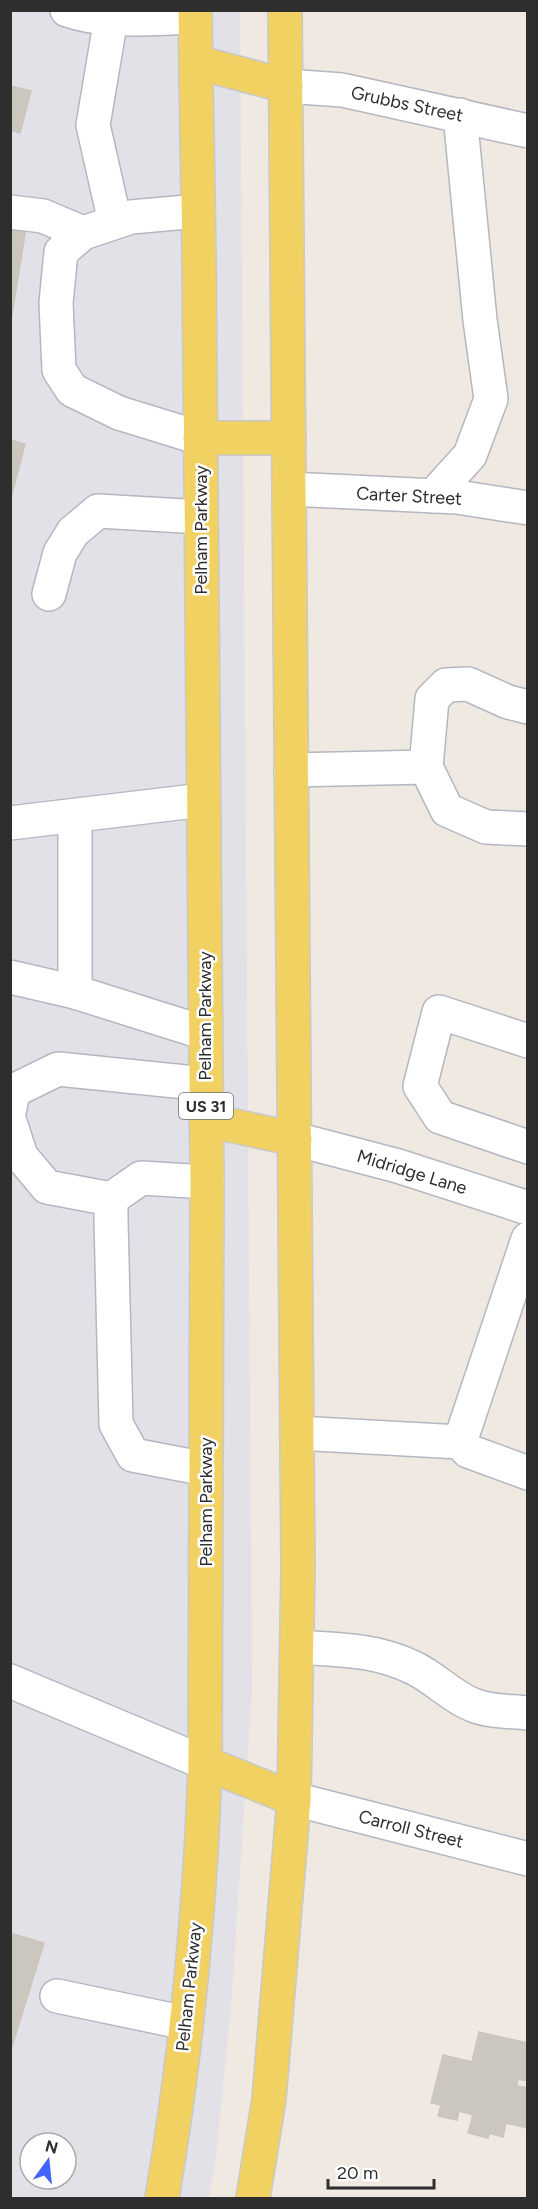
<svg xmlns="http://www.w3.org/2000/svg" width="538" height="2209" font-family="Figtree,sans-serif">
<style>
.industrial{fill:#e3e1e8;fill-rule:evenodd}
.building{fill:#cbc7bf;stroke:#cbc5ba;stroke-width:1.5}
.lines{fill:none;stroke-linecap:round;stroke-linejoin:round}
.minor-casing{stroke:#b4b7c1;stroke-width:36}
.major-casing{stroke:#c9c9c9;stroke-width:36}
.minor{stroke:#fff;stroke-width:33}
.major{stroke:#f2d163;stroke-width:33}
.labels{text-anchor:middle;stroke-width:5;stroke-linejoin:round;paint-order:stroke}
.shield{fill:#fff;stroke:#6d6d6d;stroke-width:1.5}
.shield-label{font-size:16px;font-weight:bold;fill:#2e2e2e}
.street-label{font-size:18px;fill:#2e2e2e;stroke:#fff}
</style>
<rect width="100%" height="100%" fill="#efe9e1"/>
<path class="industrial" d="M 11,11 L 240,11 L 252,1690 L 231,2008 L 216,2158 L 209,2198 L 11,2198 ZM 30,2143 L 66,2143 L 66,2179 L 30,2179 Z"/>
<g class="building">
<path d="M 10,86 L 31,91 L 20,133 L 10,130 Z"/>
<path d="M 10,225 L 26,228 L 10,327 Z"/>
<path d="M 10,440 L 25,444 L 10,502 Z"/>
<path d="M 10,1933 L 44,1943 L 10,2053 Z"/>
<path d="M 479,2032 L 528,2043 L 528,2081 L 518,2079 L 517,2086 L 528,2088 L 528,2128 L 506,2123 L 503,2137 L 489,2133 L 488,2138 L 468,2133 L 473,2115 L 459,2111 L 457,2120 L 438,2116 L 441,2105 L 431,2103 L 443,2055 L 472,2062 Z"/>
</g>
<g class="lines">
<defs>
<g id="minor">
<path d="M 67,10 C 107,24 154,18 195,17"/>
<path d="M 111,18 L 93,125 L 115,222"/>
<path d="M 286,86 L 342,90 L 528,131"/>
<path d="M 198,211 L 131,217 L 83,233 L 61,252 L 56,303 L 59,370 L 72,390 L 119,413 L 200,438"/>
<path d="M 10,212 L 43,216 L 83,233"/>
<path d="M 289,489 L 457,497 L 528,508"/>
<path d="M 433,496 L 470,455 L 491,399 L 480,320 L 460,115"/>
<path d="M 49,594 L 60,553 L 73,532 L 98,511 L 201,517"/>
<path d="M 426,767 L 432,699 L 446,685 L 468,684 L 508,702 L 528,707"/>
<path d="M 291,770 L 426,767 L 447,810 L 486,827 L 528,829"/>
<path d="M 10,823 L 203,800"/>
<path d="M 10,977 L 75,992 L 205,1033"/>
<path d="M 75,992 L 75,816"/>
<path d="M 528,1041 L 439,1012 L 420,1086 L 440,1117 L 528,1147"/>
<path d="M 10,1108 L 13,1091 L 58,1069 L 205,1084"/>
<path d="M 10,1122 L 21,1156 L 47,1187 L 111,1199"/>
<path d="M 295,1139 L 398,1166 L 528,1208"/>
<path d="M 297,1433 L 460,1442 L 468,1451 L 528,1473"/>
<path d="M 460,1442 L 528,1239"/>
<path d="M 206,1469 L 133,1455 L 116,1424 L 111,1220 L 111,1199 L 141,1178 L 207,1182"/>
<path d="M 297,1647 C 340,1650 375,1649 414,1668 C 435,1678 452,1697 473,1705 C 490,1712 509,1711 528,1713"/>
<path d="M 10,1681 L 205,1763"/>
<path d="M 294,1799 L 528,1859"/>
<path d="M 57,1996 L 186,2023"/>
</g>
<g id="major">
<path d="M 196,62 L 286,86"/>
<path d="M 200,438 L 289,438"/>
<path d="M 206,1120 L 295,1139"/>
<path d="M 205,1763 L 294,1799"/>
<path d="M 162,2198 C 186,2056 200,1912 205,1768 L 207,1182 L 199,258 L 195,10"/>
<path d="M 253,2198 L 269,2099 L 294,1799 L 298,1567 L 285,10"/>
</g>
</defs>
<use href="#minor" class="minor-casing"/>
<use href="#major" class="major-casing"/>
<use href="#minor" class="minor"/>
<use href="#major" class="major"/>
</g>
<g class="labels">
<rect class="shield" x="179" y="1093" width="54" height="26" rx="4.5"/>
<g class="shield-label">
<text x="206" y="1112">US 31</text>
</g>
<g class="street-label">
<text transform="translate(407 104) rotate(12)" y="6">Grubbs Street</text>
<text transform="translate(409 496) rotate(3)" y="6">Carter Street</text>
<text transform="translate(201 530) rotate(-90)" y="6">Pelham Parkway</text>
<text transform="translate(205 1016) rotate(-90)" y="6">Pelham Parkway</text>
<text transform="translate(412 1172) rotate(17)" y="6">Midridge Lane</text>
<text transform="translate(206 1502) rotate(-90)" y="6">Pelham Parkway</text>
<text transform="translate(411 1829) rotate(14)" y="6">Carroll Street</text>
<text transform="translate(189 1987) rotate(-84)" y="6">Pelham Parkway</text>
</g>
</g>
<rect width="538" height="2209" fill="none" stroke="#2e2e2e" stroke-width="24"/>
<g transform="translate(48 2161) rotate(15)"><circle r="28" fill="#ffffff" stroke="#ababab" stroke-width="1.5"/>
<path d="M0-4.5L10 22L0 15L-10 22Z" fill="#4264fb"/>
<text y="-9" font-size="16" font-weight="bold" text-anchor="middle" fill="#2e2e2e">N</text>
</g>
<path d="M328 2179v9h106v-9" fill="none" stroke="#2e2e2e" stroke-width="3"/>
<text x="337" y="2179" font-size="18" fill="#2e2e2e" stroke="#ffffff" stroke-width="4.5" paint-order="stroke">20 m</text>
</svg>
